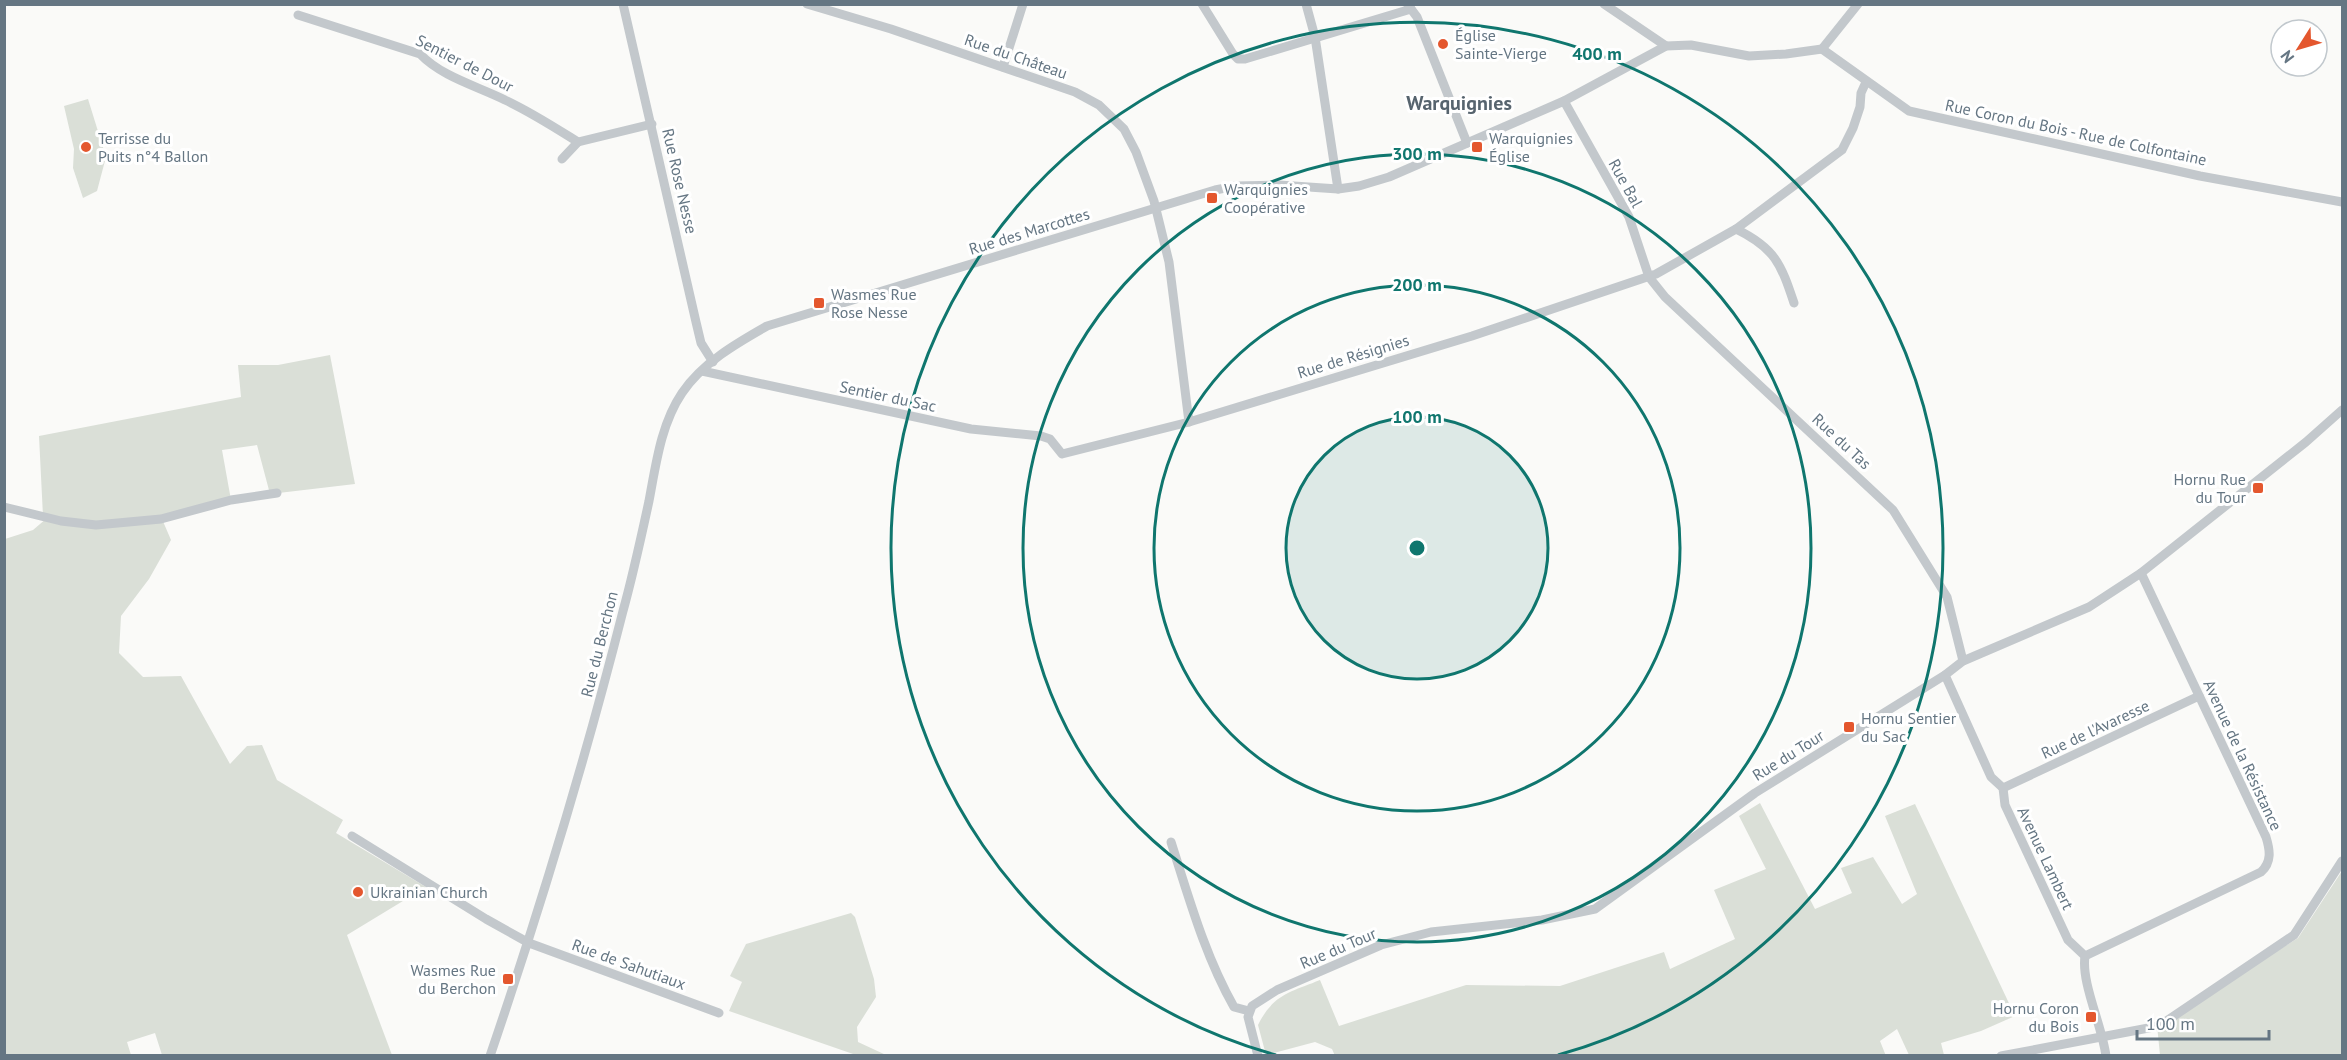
<svg xmlns="http://www.w3.org/2000/svg" width="2347" height="1060" font-family="'PT Sans',sans-serif">
<style>
.green{fill:#dadfd7}
.lines{fill:none;stroke-linecap:round;stroke-linejoin:round}
.minor{stroke:#c3c8cc;stroke-width:9}
.ring{fill:none;stroke:#0f766e;stroke-width:3}
.poi-dot{fill:#e4572e;stroke:#fff;stroke-width:2}
.labels{text-anchor:middle;stroke-width:6;stroke-linejoin:round;paint-order:stroke}
.poi-label{font-size:16px;fill:#657683;stroke:#fff;text-anchor:start}
.street-label{font-size:16px;fill:#657683;stroke:#fff}
.quarter-label{font-size:20px;font-weight:bold;fill:#57646e;stroke:#fff}
.centre{fill:#0f766e;stroke:#fff;stroke-width:3}
.ring-label{font-size:18px;text-anchor:middle;font-weight:bold;fill:#0f766e;stroke:#fff;stroke-width:6;stroke-linejoin:round;paint-order:stroke}
</style>
<rect width="100%" height="100%" fill="#fafaf8"/>
<g class="green">
<path d="M 88,99 L 106,157 L 97,191 L 83,198 L 73,168 L 74,149 L 64,106 Z"/>
<path d="M 330,355 L 355,484 L 270,494 L 257,445 L 222,450 L 231,500 L 162,519 L 171,540 L 149,579 L 121,616 L 119,653 L 143,677 L 181,676 L 230,764 L 247,746 L 262,745 L 277,780 L 343,820 L 336,833 L 426,887 L 347,935 L 392,1055 L 162,1055 L 155,1033 L 127,1042 L 131,1055 L 5,1055 L 5,539 L 33,530 L 47,518 L 43,516 L 39,436 L 241,397 L 238,365 L 278,365 Z"/>
<path d="M 1760,803 L 1815,909 L 1852,893 L 1841,868 L 1873,857 L 1902,904 L 1917,894 L 1885,816 L 1915,804 L 2015,1016 L 1981,1031 L 1941,1043 L 1944,1055 L 1909,1055 L 1897,1029 L 1880,1041 L 1886,1056 L 1335,1056 L 1332,1049 L 1315,1042 L 1266,1055 L 1258,1025 C 1273,994 1291,992 1320,980 L 1339,1026 L 1466,985 L 1560,986 L 1664,952 L 1670,969 L 1735,939 L 1714,890 L 1766,869 L 1739,816 Z"/>
<path d="M 2342,871 L 2342,1055 L 2160,1055 L 2157,1025 L 2298,938 Z"/>
<path d="M 851,913 L 855,917 L 874,979 L 876,997 L 857,1027 L 858,1042 L 886,1055 L 856,1055 L 729,1011 L 742,982 L 730,976 L 746,944 Z"/>
</g>
<g class="lines">
<g class="minor">
<path d="M 623,4 L 696,322 L 701,343 L 713,362"/>
<path d="M 807,4 L 891,29 L 1075,92 L 1099,105 L 1124,129 L 1136,152 L 1154,201 L 1169,262 L 1189,422"/>
<path d="M 1202,4 L 1233,54 L 1238,59 L 1245,59 L 1411,9"/>
<path d="M 1306,4 L 1315,37 L 1338,189"/>
<path d="M 1604,4 L 1666,46"/>
<path d="M 1408,5 L 1417,17 L 1467,143"/>
<path d="M 298,15 L 420,54 C 442,77 477,86 505,100 C 531,112 554,127 578,142"/>
<path d="M 1822,49 L 1909,111 L 2200,176 L 2342,202"/>
<path d="M 1822,49 L 1858,4"/>
<path d="M 1003,67 L 1023,4"/>
<path d="M 1564,101 L 1629,217 L 1649,277 L 1665,297 L 1893,510 L 1947,597 L 1963,661"/>
<path d="M 562,159 L 578,142 L 652,124"/>
<path d="M 1736,229 C 1775,248 1781,264 1794,303"/>
<path d="M 702,371 L 971,429 L 1041,436 L 1050,439 L 1062,454 L 1189,422 L 1472,336 L 1656,274 L 1736,229 L 1842,150 L 1853,128 L 1860,107 L 1861,93 L 1866,82"/>
<path d="M 4,507 L 61,521 L 96,525 L 161,519 L 231,500 L 277,493"/>
<path d="M 1945,675 L 1991,777 L 2003,788 L 2005,805 L 2068,940 L 2085,956 C 2081,983 2102,1025 2106,1056"/>
<path d="M 2003,788 L 2199,696"/>
<path d="M 352,836 L 486,919 L 529,943 L 719,1013"/>
<path d="M 1171,842 C 1189,898 1205,956 1234,1007 L 1249,1011"/>
<path d="M 2085,956 L 2261,872 C 2272,862 2270,850 2266,837 L 2141,573"/>
<path d="M 490,1056 C 540,909 585,761 623,611 C 633,575 641,538 649,501 C 656,464 661,424 682,393 C 702,363 737,343 767,326 L 1215,190 L 1236,186 L 1279,185 L 1338,189 L 1359,186 L 1389,177 L 1564,101 L 1666,46 L 1691,45 L 1749,56 L 1786,54 L 1822,49"/>
<path d="M 1258,1056 L 1248,1017 L 1252,1006 L 1277,990 L 1381,945 L 1431,932 L 1542,920 L 1595,909 L 1755,793 L 1945,675 L 1963,661 L 2089,607 L 2141,573 L 2306,442 L 2342,410"/>
<path d="M 2001,1056 L 2159,1026 L 2294,935 L 2342,861"/>
</g>
</g>
<circle cx="1417" cy="548" r="131" fill="#0f766e" fill-opacity=".12"/>
<g class="ring">
<circle cx="1417" cy="548" r="131"/>
<circle cx="1417" cy="548" r="263"/>
<circle cx="1417" cy="548" r="394"/>
<path d="M1276 1055A526 526 0 1 1 1558 1055"/>
</g>
<g class="poi-dot">
<circle cx="1443" cy="44" r="6"/>
<circle cx="86" cy="147" r="6"/>
<rect x="1471" y="141" width="12" height="12" rx="3"/>
<rect x="1206" y="192" width="12" height="12" rx="3"/>
<rect x="813" y="297" width="12" height="12" rx="3"/>
<rect x="2252" y="482" width="12" height="12" rx="3"/>
<rect x="1843" y="721" width="12" height="12" rx="3"/>
<circle cx="358" cy="892" r="6"/>
<rect x="502" y="973" width="12" height="12" rx="3"/>
<rect x="2085" y="1011" width="12" height="12" rx="3"/>
</g>
<g class="labels">
<g class="poi-label">
<text x="1455" y="41">Église<tspan x="1455" dy="18">Sainte-Vierge</tspan></text>
<text x="98" y="144">Terrisse du<tspan x="98" dy="18">Puits n°4 Ballon</tspan></text>
<text x="1489" y="144">Warquignies<tspan x="1489" dy="18">Église</tspan></text>
<text x="1224" y="195">Warquignies<tspan x="1224" dy="18">Coopérative</tspan></text>
<text x="831" y="300">Wasmes Rue<tspan x="831" dy="18">Rose Nesse</tspan></text>
<text x="2246" y="485" text-anchor="end">Hornu Rue<tspan x="2246" dy="18">du Tour</tspan></text>
<text x="1861" y="724">Hornu Sentier<tspan x="1861" dy="18">du Sac</tspan></text>
<text x="370" y="898">Ukrainian Church</text>
<text x="496" y="976" text-anchor="end">Wasmes Rue<tspan x="496" dy="18">du Berchon</tspan></text>
<text x="2079" y="1014" text-anchor="end">Hornu Coron<tspan x="2079" dy="18">du Bois</tspan></text>
</g>
<g class="street-label">
<text transform="translate(1016 56) rotate(19)" y="6">Rue du Château</text>
<text transform="translate(465 63) rotate(27)" y="6">Sentier de Dour</text>
<text transform="translate(2076 132) rotate(12)" y="6">Rue Coron du Bois - Rue de Colfontaine</text>
<text transform="translate(680 181) rotate(77)" y="6">Rue Rose Nesse</text>
<text transform="translate(1626 183) rotate(61)" y="6">Rue Bal</text>
<text transform="translate(1029 231) rotate(-17)" y="6">Rue des Marcottes</text>
<text transform="translate(1353 356) rotate(-17)" y="6">Rue de Résignies</text>
<text transform="translate(888 396) rotate(12)" y="6">Sentier du Sac</text>
<text transform="translate(1842 441) rotate(43)" y="6">Rue du Tas</text>
<text transform="translate(599 644) rotate(-76)" y="6">Rue du Berchon</text>
<text transform="translate(2095 729) rotate(-25)" y="6">Rue de l'Avaresse</text>
<text transform="translate(1788 755) rotate(-32)" y="6">Rue du Tour</text>
<text transform="translate(2243 755) rotate(65)" y="6">Avenue de la Résistance</text>
<text transform="translate(2046 858) rotate(65)" y="6">Avenue Lambert</text>
<text transform="translate(1338 948) rotate(-23)" y="6">Rue du Tour</text>
<text transform="translate(629 964) rotate(20)" y="6">Rue de Sahutiaux</text>
</g>
<g class="quarter-label">
<text x="1459" y="110">Warquignies</text>
</g>
</g>
<circle cx="1417" cy="548" r="9" class="centre"/>
<g class="ring-label">
<text x="1597" y="60">400 m</text>
<text x="1417" y="160">300 m</text>
<text x="1417" y="291">200 m</text>
<text x="1417" y="423">100 m</text>
</g>
<rect width="2347" height="1060" fill="none" stroke="#657683" stroke-width="12"/>
<g transform="translate(2299 48) rotate(233)"><circle r="28" fill="#ffffff" stroke="#c1c8cd" stroke-width="1.5"/>
<path d="M0-4.5L10 22L0 15L-10 22Z" fill="#e4572e"/>
<text y="-9" font-size="16" font-weight="bold" text-anchor="middle" fill="#657683">N</text>
</g>
<path d="M2137 1030v9h132v-9" fill="none" stroke="#657683" stroke-width="3"/>
<text x="2146" y="1030" font-size="18" fill="#657683" stroke="#ffffff" stroke-width="4.5" paint-order="stroke">100 m</text>
</svg>
